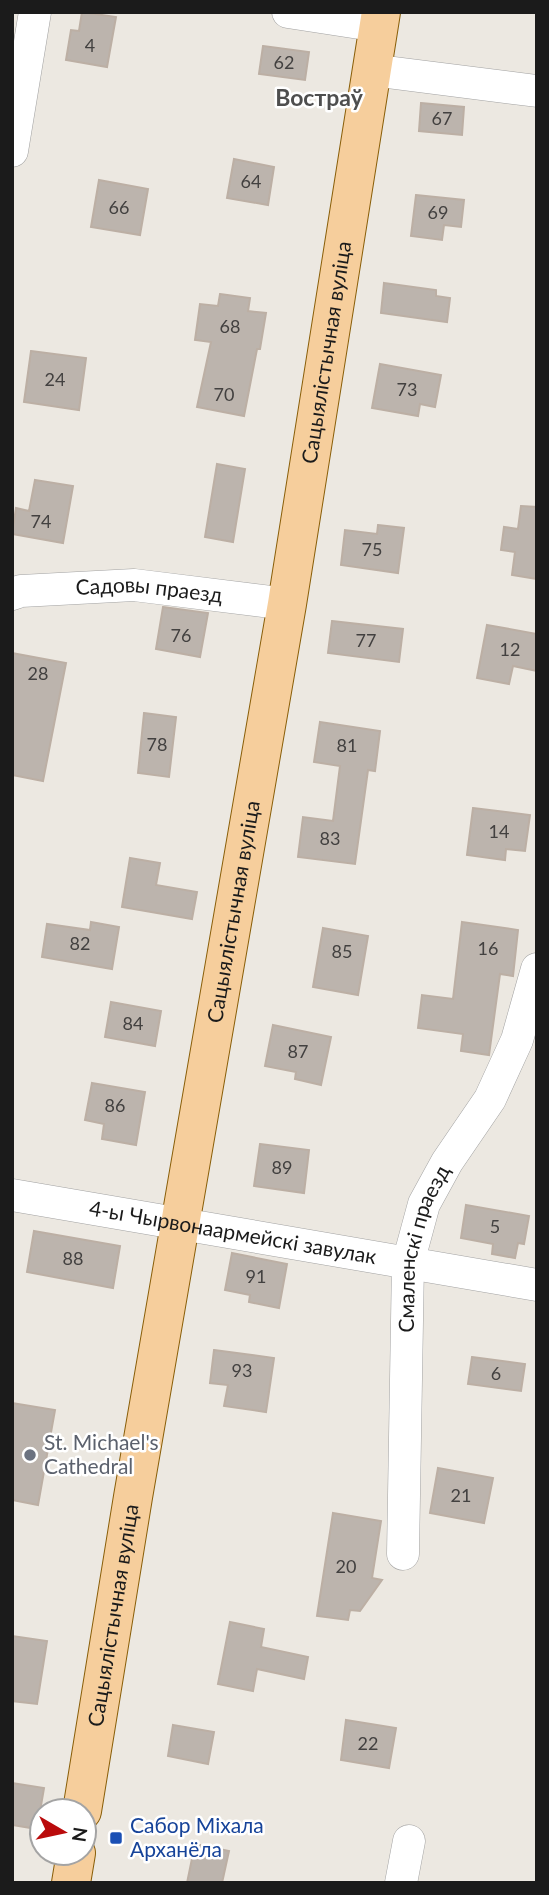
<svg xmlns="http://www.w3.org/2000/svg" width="549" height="1895" font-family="Lato,sans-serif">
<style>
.building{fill:#bcb4ad;stroke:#bcafa4;stroke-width:2}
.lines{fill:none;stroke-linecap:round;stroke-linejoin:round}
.minor-casing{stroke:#a2a2a2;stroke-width:33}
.major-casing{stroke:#895e08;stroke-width:40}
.minor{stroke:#fff;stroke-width:32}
.major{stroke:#f6ce9c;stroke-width:38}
.worship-dot{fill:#6b7280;stroke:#fff;stroke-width:2.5}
.transit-dot{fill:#1a4fb4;stroke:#fff;stroke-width:2.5}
.labels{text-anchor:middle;stroke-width:5;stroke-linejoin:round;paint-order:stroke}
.number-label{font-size:18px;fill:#434140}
.street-label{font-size:21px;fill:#1b1b1b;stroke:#fff}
.worship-label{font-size:21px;fill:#5b616d;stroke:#fff;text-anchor:start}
.transit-label{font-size:21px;fill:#164399;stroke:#fff;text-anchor:start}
.neighbourhood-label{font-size:23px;font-weight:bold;fill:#4e4e4e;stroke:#fff}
</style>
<rect width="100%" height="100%" fill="#ece8e1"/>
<g class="building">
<path d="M 82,12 L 116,17 L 107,67 L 66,60 L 71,30 L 79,31 Z"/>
<path d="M 263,46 L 309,52 L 305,80 L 259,74 Z"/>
<path d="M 421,103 L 464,107 L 462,135 L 419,131 Z"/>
<path d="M 234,159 L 274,167 L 268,205 L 227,198 Z"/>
<path d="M 99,180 L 148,189 L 140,235 L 91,227 Z"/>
<path d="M 416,195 L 464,200 L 461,227 L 444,225 L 442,240 L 411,236 Z"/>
<path d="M 384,283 L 436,290 L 436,296 L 450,298 L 447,322 L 381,313 Z"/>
<path d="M 220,294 L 250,298 L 248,311 L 266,313 L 260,349 L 257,349 L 244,416 L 197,407 L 211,342 L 195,340 L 200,304 L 218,306 Z"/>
<path d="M 31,351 L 86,358 L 79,410 L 24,402 Z"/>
<path d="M 380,364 L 441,375 L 435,407 L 420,404 L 418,416 L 372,408 Z"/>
<path d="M 217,464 L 245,469 L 233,542 L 205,537 Z"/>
<path d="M 35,480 L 73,486 L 63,543 L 12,534 L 16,508 L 29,511 Z"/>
<path d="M 521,506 L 537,507 L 537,579 L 512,575 L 515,552 L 501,550 L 504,527 L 518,529 Z"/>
<path d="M 378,525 L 404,528 L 398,573 L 341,565 L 345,530 L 377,534 Z"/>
<path d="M 163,607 L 208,613 L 200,657 L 156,649 Z"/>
<path d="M 332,621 L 403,629 L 399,662 L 328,653 Z"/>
<path d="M 487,625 L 537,634 L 537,671 L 513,666 L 509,684 L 477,678 Z"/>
<path d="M 12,653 L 66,663 L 43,781 L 12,775 Z"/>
<path d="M 144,713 L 176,717 L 169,777 L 138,773 Z"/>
<path d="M 320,722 L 380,731 L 375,771 L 368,770 L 355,864 L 298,857 L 303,817 L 333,821 L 340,766 L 314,762 Z"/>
<path d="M 473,808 L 530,815 L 525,851 L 506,849 L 505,860 L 467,855 Z"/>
<path d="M 130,858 L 160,863 L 156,885 L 197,892 L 192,919 L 122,907 Z"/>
<path d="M 91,922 L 119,927 L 112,969 L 42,957 L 47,924 L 90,930 Z"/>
<path d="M 462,922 L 518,930 L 513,976 L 500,974 L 489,1055 L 461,1051 L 463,1034 L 418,1028 L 422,995 L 453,999 Z"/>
<path d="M 323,928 L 368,936 L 358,995 L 313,987 Z"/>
<path d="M 111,1002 L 161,1011 L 155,1046 L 105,1037 Z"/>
<path d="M 273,1025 L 331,1037 L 321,1085 L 295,1079 L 296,1072 L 265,1066 Z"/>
<path d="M 92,1083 L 145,1092 L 136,1145 L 102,1139 L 104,1124 L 85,1120 Z"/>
<path d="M 260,1144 L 309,1150 L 304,1193 L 254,1186 Z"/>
<path d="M 466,1205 L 529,1216 L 524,1244 L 518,1243 L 515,1258 L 492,1254 L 493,1244 L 461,1238 Z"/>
<path d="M 34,1231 L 120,1246 L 113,1288 L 27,1272 Z"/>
<path d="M 232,1253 L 287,1264 L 279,1308 L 249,1302 L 250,1295 L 225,1290 Z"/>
<path d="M 214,1350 L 274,1358 L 266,1412 L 224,1406 L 228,1385 L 210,1383 Z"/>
<path d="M 472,1357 L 525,1364 L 521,1391 L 468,1384 Z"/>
<path d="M 12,1403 L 55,1410 L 38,1505 L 12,1500 Z"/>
<path d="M 438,1468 L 493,1478 L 484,1523 L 430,1513 Z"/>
<path d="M 333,1513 L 381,1521 L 372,1578 L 382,1580 L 360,1611 L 350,1610 L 348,1620 L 317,1616 Z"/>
<path d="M 230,1622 L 264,1629 L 261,1647 L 308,1657 L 304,1679 L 257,1669 L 253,1691 L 218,1684 Z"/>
<path d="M 12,1636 L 47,1641 L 37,1704 L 12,1701 Z"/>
<path d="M 346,1720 L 396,1728 L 389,1768 L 341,1760 Z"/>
<path d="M 173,1725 L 214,1732 L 208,1764 L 168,1756 Z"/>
<path d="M 12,1783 L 44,1788 L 37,1829 L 12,1825 Z"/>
<path d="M 195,1844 L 229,1851 L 222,1883 L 187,1883 Z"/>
</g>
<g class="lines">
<defs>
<g id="minor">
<path d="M 288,12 L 379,26"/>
<path d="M 371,70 L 537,91"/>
<path d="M 12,151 L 35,12"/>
<path id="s1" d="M 12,594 L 21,591 L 134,585 L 287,604"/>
<path id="s2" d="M 12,1195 L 537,1285"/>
<path id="s3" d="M 403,1554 L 408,1263 L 424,1204 L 447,1162 L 490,1099 L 517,1040 L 537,969"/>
<path d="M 401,1883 L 409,1841"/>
</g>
<g id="major">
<path id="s4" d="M 82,1811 L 133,1497 L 287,604 L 381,12"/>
<path d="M 71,1883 L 76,1853"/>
</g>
</defs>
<use href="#minor" class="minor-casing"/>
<use href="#major" class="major-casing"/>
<use href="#minor" class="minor"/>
<use href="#major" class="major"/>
</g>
<circle class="worship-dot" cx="30" cy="1455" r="7"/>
<rect class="transit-dot" x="109" y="1831" width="14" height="14" rx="3.5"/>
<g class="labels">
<g class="number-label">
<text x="90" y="52">4</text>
<text x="284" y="69">62</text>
<text x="442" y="125">67</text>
<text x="251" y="188">64</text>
<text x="119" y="214">66</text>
<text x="438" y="219">69</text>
<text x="230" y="333">68</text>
<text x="55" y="386">24</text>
<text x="407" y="396">73</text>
<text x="224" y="401">70</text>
<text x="41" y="528">74</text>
<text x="372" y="556">75</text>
<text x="181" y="642">76</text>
<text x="366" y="647">77</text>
<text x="510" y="656">12</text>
<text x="38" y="680">28</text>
<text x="157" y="751">78</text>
<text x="347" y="752">81</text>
<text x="499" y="838">14</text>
<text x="330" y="845">83</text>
<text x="80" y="950">82</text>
<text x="488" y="955">16</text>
<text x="342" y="958">85</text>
<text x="133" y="1030">84</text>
<text x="298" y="1058">87</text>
<text x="115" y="1112">86</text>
<text x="282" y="1174">89</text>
<text x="495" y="1233">5</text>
<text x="73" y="1265">88</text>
<text x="256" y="1283">91</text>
<text x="242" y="1377">93</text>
<text x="496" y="1380">6</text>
<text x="461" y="1502">21</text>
<text x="346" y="1573">20</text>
<text x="368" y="1750">22</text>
</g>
<g class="street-label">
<text dy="7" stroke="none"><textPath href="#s4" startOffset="1479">Сацыялістычная вуліца</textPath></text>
<text dy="7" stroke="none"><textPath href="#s1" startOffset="138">Садовы праезд</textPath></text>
<text dy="7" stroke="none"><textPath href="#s4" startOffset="912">Сацыялістычная вуліца</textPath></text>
<text dy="7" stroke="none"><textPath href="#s2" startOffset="224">4-ы Чырвонаармейскі завулак</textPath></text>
<text dy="7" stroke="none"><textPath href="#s3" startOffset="308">Смаленскі праезд</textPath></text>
<text dy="7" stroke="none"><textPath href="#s4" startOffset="198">Сацыялістычная вуліца</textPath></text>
</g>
<g class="worship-label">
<text x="44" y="1450">St. Michael's<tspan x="44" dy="24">Cathedral</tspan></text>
</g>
<g class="transit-label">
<text x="130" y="1833">Сабор Міхала<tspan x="130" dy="24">Арханёла</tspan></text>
</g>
<g class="neighbourhood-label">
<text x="319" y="106">Востраў</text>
</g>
</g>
<rect width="549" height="1895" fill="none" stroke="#1b1b1b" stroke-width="28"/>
<g transform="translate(63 1832) rotate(99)"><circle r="33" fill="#ffffff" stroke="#a4a4a4" stroke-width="2"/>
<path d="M0-5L12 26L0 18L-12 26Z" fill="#ba0b0c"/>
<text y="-10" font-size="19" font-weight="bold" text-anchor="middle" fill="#1b1b1b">N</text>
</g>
</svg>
